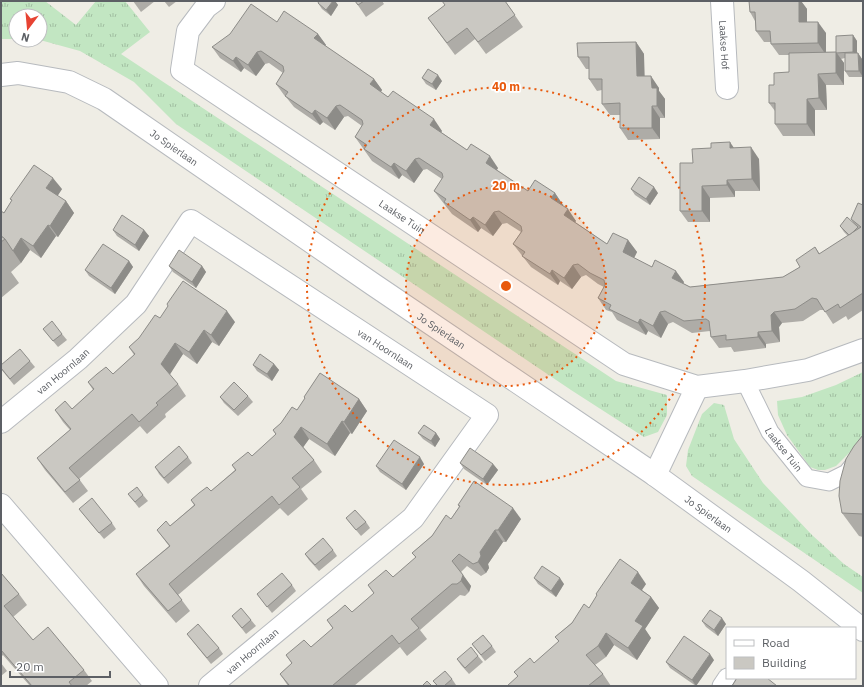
<svg xmlns="http://www.w3.org/2000/svg" width="864" height="687" font-family="'IBM Plex Sans',sans-serif">
<style>
.grass{fill:url(#grass-tufts)}
.lines{fill:none;stroke-linecap:round;stroke-linejoin:round}
.service-casing{stroke:#b7babe;stroke-width:19}
.minor-casing{stroke:#b7babe;stroke-width:24}
.service{stroke:#fff;stroke-width:17}
.minor{stroke:#fff;stroke-width:22}
.wall{fill:#aeaca7}
.shaded-wall{fill:#8d8c88}
.building{fill:#cac8c2;stroke:#8d8c88}
.ring{fill:none;stroke:#e8590c;stroke-width:2;stroke-dasharray:2 4}
.labels{text-anchor:middle;stroke-width:3.5;stroke-linejoin:round;paint-order:stroke}
.street-label{font-size:10px;fill:#5d6065;stroke:#fff}
.centre{fill:#e8590c;stroke:#fff;stroke-width:2}
.ring-label{font-size:12px;text-anchor:middle;font-weight:bold;fill:#e8590c;stroke:#fff;stroke-width:3.5;stroke-linejoin:round;paint-order:stroke}
</style>
<defs>
<pattern id="grass-tufts" width="24" height="20" patternUnits="userSpaceOnUse"><rect width="24" height="20" fill="#c2e6c2"/><path d="M3 7l-1-3M5 7V3M7 7l1-3M15 17l-1-3M17 17v-4M19 17l1-3" fill="none" stroke="#a1bea1"/></pattern>
</defs>
<rect width="100%" height="100%" fill="#efede5"/>
<g class="grass">
<path d="M 1,1 L 45,1 L 76,25 L 96,1 L 125,1 L 150,32 L 121,54 L 616,381 L 667,395 L 667,415 L 658,432 L 644,437 L 571,390 L 176,124 L 134,82 L 80,51 L 40,40 L 40,16 L 16,16 L 16,39 L 1,39 Z"/>
<path d="M 863,372 L 863,443 L 859,443 L 836,466 L 825,470 L 818,470 L 810,467 L 787,435 L 778,415 L 777,401 L 802,397 L 836,385 Z"/>
<path d="M 714,403 L 724,405 L 734,439 L 763,483 L 812,535 L 844,564 L 863,577 L 863,593 L 692,476 L 686,466 L 688,450 L 702,414 Z"/>
</g>
<g class="lines">
<defs>
<g id="service">
<path id="s1" d="M 745,381 L 770,432 L 807,478 L 829,482 L 847,473 L 859,458 L 863,457"/>
<path d="M 721,686 L 727,677"/>
</g>
<g id="minor">
<path id="s2" d="M 214,1 L 206,7 L 188,31 L 182,70 L 624,364 L 697,387 L 745,381 L 808,370 L 863,350"/>
<path id="s3" d="M 722,1 L 727,88"/>
<path id="s4" d="M 1,75 L 18,73 L 69,82 L 104,99 L 374,285 L 655,475 L 801,581 L 863,630"/>
<path id="s5" d="M 1,422 L 78,359 L 136,304 L 191,221 L 487,415 L 413,518 L 210,686"/>
<path d="M 655,475 L 697,387"/>
<path d="M 1,505 L 157,686"/>
</g>
</defs>
<use href="#service" class="service-casing"/>
<use href="#minor" class="minor-casing"/>
<use href="#service" class="service"/>
<use href="#minor" class="minor"/>
</g>
<g class="wall">
<path d="M 133,1 L 155,1 L 141,12 Z"/>
<path d="M 164,1 L 177,1 L 169,7 Z"/>
<path d="M 319,1 L 335,1 L 338,5 L 331,16 L 322,9 L 318,3 Z"/>
<path d="M 355,1 L 382,1 L 384,4 L 366,17 Z"/>
<path d="M 505,1 L 523,27 L 486,54 L 475,39 L 455,55 L 428,18 Z"/>
<path d="M 749,1 L 801,1 L 807,9 L 807,22 L 826,33 L 826,52 L 836,52 L 853,35 L 857,41 L 857,53 L 858,53 L 862,59 L 863,77 L 849,77 L 845,71 L 845,58 L 841,59 L 844,63 L 844,85 L 826,85 L 827,110 L 815,110 L 815,136 L 783,136 L 775,124 L 775,111 L 769,103 L 774,85 L 789,72 L 789,55 L 779,55 L 771,44 L 771,42 L 764,42 L 756,31 L 755,21 L 750,12 Z"/>
<path d="M 277,22 L 318,34 L 326,45 L 325,46 L 374,79 L 382,90 L 381,92 L 388,97 L 442,131 L 441,132 L 467,150 L 498,168 L 497,170 L 528,191 L 555,193 L 563,205 L 562,206 L 576,221 L 575,222 L 607,244 L 628,240 L 637,252 L 634,258 L 652,267 L 684,282 L 683,283 L 690,287 L 783,277 L 800,267 L 815,247 L 820,254 L 848,236 L 844,232 L 840,226 L 854,224 L 851,219 L 863,205 L 863,310 L 848,320 L 846,316 L 833,324 L 824,310 L 820,310 L 803,321 L 782,323 L 779,327 L 780,342 L 766,344 L 766,348 L 734,352 L 731,347 L 719,348 L 711,337 L 710,331 L 692,333 L 673,322 L 668,324 L 661,338 L 648,331 L 646,335 L 617,320 L 612,312 L 606,310 L 598,298 L 604,287 L 598,284 L 586,275 L 581,277 L 572,289 L 560,281 L 558,285 L 531,267 L 513,244 L 521,232 L 507,223 L 502,224 L 493,236 L 481,228 L 478,232 L 452,214 L 434,191 L 442,179 L 427,169 L 423,170 L 414,183 L 402,175 L 399,179 L 372,161 L 355,137 L 362,126 L 348,116 L 344,117 L 335,130 L 323,122 L 320,125 L 294,107 L 286,97 L 284,95 L 276,84 L 283,73 L 269,63 L 265,64 L 256,76 L 244,68 L 241,72 L 220,58 L 212,47 Z"/>
<path d="M 636,42 L 644,54 L 644,76 L 659,88 L 659,91 L 665,99 L 665,118 L 660,118 L 660,139 L 628,140 L 620,128 L 620,115 L 610,115 L 602,104 L 602,90 L 597,91 L 589,79 L 589,69 L 586,69 L 578,57 Z"/>
<path d="M 422,78 L 442,81 L 436,90 L 426,84 Z"/>
<path d="M 734,148 L 759,159 L 760,191 L 735,191 L 735,197 L 710,198 L 710,222 L 688,222 L 680,211 L 693,163 Z"/>
<path d="M 62,189 L 57,196 L 66,201 L 74,213 L 58,237 L 56,236 L 41,258 L 30,250 L 21,263 L 11,272 L 19,283 L 1,298 L 1,211 L 4,213 L 12,200 L 10,199 Z"/>
<path d="M 631,189 L 658,193 L 650,205 L 635,195 Z"/>
<path d="M 113,230 L 144,230 L 149,236 L 139,251 L 117,236 Z"/>
<path d="M 129,261 L 133,267 L 115,294 L 89,276 L 85,270 Z"/>
<path d="M 169,266 L 202,266 L 206,272 L 196,288 L 173,272 Z"/>
<path d="M 160,318 L 235,322 L 219,346 L 212,342 L 197,364 L 183,354 L 169,375 L 178,384 L 186,396 L 165,414 L 166,417 L 147,434 L 140,426 L 79,479 L 88,491 L 73,503 L 45,470 L 37,458 L 70,430 L 63,422 L 55,410 L 72,409 L 93,390 L 88,382 L 113,374 L 134,355 L 129,347 L 139,338 Z"/>
<path d="M 43,329 L 62,334 L 67,340 L 58,347 Z"/>
<path d="M 30,361 L 35,367 L 14,385 L 1,369 Z"/>
<path d="M 274,364 L 279,370 L 272,381 L 257,371 L 253,365 Z"/>
<path d="M 248,396 L 253,402 L 238,416 L 224,403 L 220,397 Z"/>
<path d="M 359,399 L 367,411 L 352,434 L 350,433 L 335,456 L 309,439 L 303,447 L 314,460 L 322,472 L 301,489 L 308,499 L 288,516 L 280,508 L 178,595 L 190,611 L 176,623 L 144,586 L 136,574 L 169,546 L 157,530 L 170,526 L 194,505 L 191,500 L 211,491 L 235,470 L 232,465 L 252,456 L 276,435 L 273,430 L 297,410 Z"/>
<path d="M 418,433 L 436,433 L 440,439 L 435,447 L 423,439 Z"/>
<path d="M 863,435 L 863,537 L 859,536 L 842,513 Z"/>
<path d="M 188,457 L 192,463 L 168,484 L 159,474 L 155,467 Z"/>
<path d="M 460,463 L 493,464 L 498,470 L 487,485 L 464,469 Z"/>
<path d="M 424,464 L 406,490 L 380,472 L 376,466 Z"/>
<path d="M 128,494 L 143,495 L 148,501 L 139,508 Z"/>
<path d="M 458,505 L 521,519 L 506,542 L 503,542 L 488,564 L 489,568 L 486,573 L 481,576 L 467,566 L 461,572 L 471,586 L 469,592 L 465,596 L 460,595 L 420,630 L 427,639 L 407,656 L 400,647 L 354,686 L 288,686 L 280,674 L 292,664 L 286,655 L 311,647 L 333,629 L 327,620 L 352,612 L 374,594 L 368,585 L 393,577 L 416,558 L 412,553 L 451,519 L 459,507 Z"/>
<path d="M 79,509 L 112,523 L 116,529 L 104,539 Z"/>
<path d="M 346,518 L 366,522 L 370,528 L 361,536 Z"/>
<path d="M 333,550 L 337,556 L 319,571 L 309,560 L 305,554 Z"/>
<path d="M 1,573 L 19,594 L 27,605 L 13,617 L 33,640 L 84,670 L 92,681 L 86,686 L 30,686 L 3,655 L 1,657 Z"/>
<path d="M 534,578 L 564,584 L 556,597 L 538,584 Z"/>
<path d="M 646,584 L 642,590 L 651,597 L 659,608 L 645,629 L 651,638 L 637,660 L 614,645 L 606,657 L 595,665 L 603,674 L 611,686 L 507,686 L 518,677 L 514,672 L 534,663 L 559,642 L 555,637 L 589,608 L 597,596 L 596,594 Z"/>
<path d="M 292,585 L 296,591 L 272,613 L 257,594 Z"/>
<path d="M 232,616 L 251,620 L 256,626 L 246,634 Z"/>
<path d="M 702,621 L 726,624 L 718,636 L 706,627 Z"/>
<path d="M 187,634 L 219,648 L 223,654 L 211,664 Z"/>
<path d="M 472,644 L 492,646 L 496,652 L 485,661 Z"/>
<path d="M 478,656 L 483,662 L 469,674 L 461,665 L 457,659 Z"/>
<path d="M 714,660 L 696,686 L 670,668 L 666,662 Z"/>
<path d="M 1,663 L 7,671 L 1,676 Z"/>
<path d="M 452,679 L 456,685 L 455,686 L 437,686 L 433,681 Z"/>
</g>
<g class="shaded-wall">
<path d="M 333,1 L 335,1 L 338,5 L 331,16 L 326,10 Z"/>
<path d="M 799,1 L 801,1 L 807,9 L 807,34 L 799,22 Z"/>
<path d="M 818,22 L 826,33 L 826,55 L 818,43 Z"/>
<path d="M 318,34 L 326,45 L 322,50 L 314,38 Z"/>
<path d="M 853,35 L 857,41 L 857,58 L 853,52 Z"/>
<path d="M 636,42 L 644,54 L 645,87 L 637,76 Z"/>
<path d="M 257,52 L 265,64 L 256,76 L 248,65 Z"/>
<path d="M 836,52 L 844,63 L 844,85 L 836,73 Z"/>
<path d="M 858,53 L 862,59 L 863,77 L 859,71 Z"/>
<path d="M 236,57 L 244,68 L 241,72 L 233,61 Z"/>
<path d="M 818,74 L 826,85 L 827,110 L 819,98 Z"/>
<path d="M 438,75 L 442,81 L 436,90 L 432,84 Z"/>
<path d="M 651,76 L 659,88 L 659,91 L 665,99 L 665,118 L 657,106 L 652,88 Z"/>
<path d="M 374,79 L 382,90 L 378,96 L 370,84 Z"/>
<path d="M 807,99 L 815,110 L 815,136 L 807,124 Z"/>
<path d="M 336,106 L 344,117 L 335,130 L 327,118 Z"/>
<path d="M 652,106 L 660,118 L 660,139 L 652,128 Z"/>
<path d="M 315,110 L 323,122 L 320,125 L 312,114 Z"/>
<path d="M 434,119 L 442,131 L 438,137 L 430,125 Z"/>
<path d="M 730,142 L 738,154 L 730,148 Z"/>
<path d="M 751,147 L 759,159 L 760,191 L 752,179 Z"/>
<path d="M 490,156 L 498,168 L 494,174 L 486,163 Z"/>
<path d="M 415,159 L 423,170 L 414,183 L 406,171 Z"/>
<path d="M 394,163 L 402,175 L 399,179 L 391,167 Z"/>
<path d="M 53,178 L 62,189 L 55,200 L 46,188 Z"/>
<path d="M 727,180 L 735,191 L 735,197 L 727,185 Z"/>
<path d="M 702,186 L 710,198 L 710,222 L 702,211 Z"/>
<path d="M 654,187 L 658,193 L 650,205 L 646,199 Z"/>
<path d="M 555,193 L 563,205 L 559,210 L 551,198 Z"/>
<path d="M 66,201 L 74,213 L 58,237 L 50,226 Z"/>
<path d="M 568,209 L 576,221 L 572,226 L 564,215 Z"/>
<path d="M 494,212 L 502,224 L 493,236 L 485,225 Z"/>
<path d="M 473,217 L 481,228 L 478,232 L 470,220 Z"/>
<path d="M 48,225 L 56,236 L 41,258 L 33,246 Z"/>
<path d="M 144,230 L 149,236 L 139,251 L 135,245 Z"/>
<path d="M 21,238 L 30,250 L 21,263 L 13,251 Z"/>
<path d="M 628,240 L 637,252 L 631,264 L 623,252 Z"/>
<path d="M 129,261 L 133,267 L 115,294 L 111,288 Z"/>
<path d="M 573,265 L 581,277 L 572,289 L 564,278 Z"/>
<path d="M 202,266 L 206,272 L 196,288 L 192,282 Z"/>
<path d="M 552,270 L 560,281 L 558,285 L 550,274 Z"/>
<path d="M 676,271 L 684,282 L 681,289 L 672,278 Z"/>
<path d="M 227,311 L 235,322 L 219,346 L 211,335 Z"/>
<path d="M 660,312 L 668,324 L 661,338 L 653,326 Z"/>
<path d="M 774,312 L 782,323 L 779,327 L 780,342 L 772,331 L 771,315 Z"/>
<path d="M 640,319 L 648,331 L 646,335 L 638,323 Z"/>
<path d="M 204,330 L 212,342 L 197,364 L 189,352 Z"/>
<path d="M 758,332 L 766,344 L 766,348 L 758,337 Z"/>
<path d="M 175,343 L 183,354 L 169,376 L 161,364 Z"/>
<path d="M 274,364 L 279,370 L 272,381 L 267,374 Z"/>
<path d="M 359,399 L 367,411 L 352,434 L 344,422 Z"/>
<path d="M 342,421 L 350,433 L 335,456 L 327,444 Z"/>
<path d="M 301,427 L 309,439 L 302,449 L 294,437 Z"/>
<path d="M 436,433 L 440,439 L 435,447 L 431,441 Z"/>
<path d="M 420,457 L 424,464 L 406,490 L 402,484 Z"/>
<path d="M 493,464 L 498,470 L 487,485 L 483,479 Z"/>
<path d="M 513,508 L 521,519 L 506,542 L 498,530 Z"/>
<path d="M 495,530 L 503,542 L 488,564 L 489,568 L 486,573 L 478,562 L 480,552 Z"/>
<path d="M 638,572 L 646,584 L 639,594 L 631,583 Z"/>
<path d="M 463,575 L 471,586 L 469,592 L 461,581 Z"/>
<path d="M 560,578 L 564,584 L 556,597 L 551,591 Z"/>
<path d="M 651,597 L 659,608 L 645,629 L 651,638 L 637,660 L 628,648 L 635,621 Z"/>
<path d="M 722,618 L 726,624 L 718,636 L 714,630 Z"/>
<path d="M 606,633 L 614,645 L 606,657 L 598,646 Z"/>
<path d="M 710,654 L 714,660 L 696,686 L 692,680 Z"/>
</g>
<g class="building">
<path d="M 319,1 L 333,1 L 326,10 L 318,3 Z"/>
<path d="M 355,1 L 364,1 L 358,5 Z"/>
<path d="M 442,1 L 505,1 L 515,15 L 478,42 L 467,28 L 447,43 L 428,18 L 445,5 Z"/>
<path d="M 749,1 L 799,1 L 799,22 L 818,22 L 818,43 L 771,44 L 770,31 L 756,31 L 755,12 L 750,12 Z"/>
<path d="M 251,4 L 277,22 L 284,11 L 318,34 L 314,38 L 374,79 L 370,84 L 388,97 L 393,91 L 434,119 L 430,125 L 467,150 L 471,144 L 490,156 L 486,163 L 528,191 L 535,180 L 555,193 L 551,198 L 568,209 L 564,215 L 607,244 L 613,233 L 628,240 L 623,252 L 652,267 L 655,260 L 676,271 L 672,278 L 690,287 L 783,277 L 800,267 L 796,260 L 815,247 L 819,254 L 861,227 L 851,219 L 858,203 L 863,205 L 863,293 L 840,308 L 838,304 L 825,312 L 817,299 L 812,298 L 795,309 L 774,312 L 771,315 L 772,331 L 758,332 L 758,337 L 726,340 L 726,335 L 711,337 L 709,321 L 706,319 L 684,321 L 665,311 L 660,312 L 653,326 L 640,319 L 638,323 L 609,309 L 611,305 L 598,298 L 605,285 L 604,280 L 590,273 L 578,264 L 573,265 L 564,278 L 552,270 L 550,274 L 522,256 L 525,252 L 513,244 L 522,231 L 521,226 L 499,211 L 494,212 L 485,225 L 473,217 L 470,220 L 444,202 L 446,199 L 434,191 L 443,177 L 442,173 L 419,158 L 415,159 L 406,171 L 394,163 L 391,167 L 364,149 L 367,145 L 355,137 L 363,124 L 362,120 L 340,105 L 336,106 L 327,118 L 315,110 L 312,114 L 285,96 L 288,92 L 276,84 L 284,71 L 283,66 L 261,51 L 257,52 L 248,65 L 236,57 L 233,61 L 212,47 L 230,34 Z"/>
<path d="M 853,35 L 853,52 L 836,53 L 836,36 Z"/>
<path d="M 636,42 L 637,76 L 651,76 L 652,88 L 657,88 L 657,106 L 652,106 L 652,128 L 620,128 L 620,103 L 602,104 L 602,79 L 589,79 L 589,57 L 578,57 L 577,43 Z"/>
<path d="M 836,52 L 836,73 L 818,74 L 819,98 L 807,99 L 807,124 L 775,124 L 775,103 L 769,103 L 769,85 L 774,85 L 774,73 L 789,72 L 789,53 Z"/>
<path d="M 845,53 L 858,53 L 859,71 L 845,71 Z"/>
<path d="M 428,69 L 438,75 L 432,84 L 422,78 Z"/>
<path d="M 730,142 L 730,148 L 751,147 L 752,179 L 727,180 L 727,185 L 702,186 L 702,211 L 680,211 L 680,163 L 693,163 L 692,149 L 711,148 L 711,143 Z"/>
<path d="M 34,165 L 53,178 L 46,188 L 66,201 L 50,226 L 48,225 L 33,246 L 21,238 L 13,251 L 5,239 L 1,236 L 1,211 L 4,213 L 12,200 L 10,199 Z"/>
<path d="M 639,177 L 654,187 L 646,199 L 631,189 Z"/>
<path d="M 122,215 L 144,230 L 135,245 L 113,230 Z"/>
<path d="M 847,217 L 858,227 L 853,232 L 849,235 L 840,226 Z"/>
<path d="M 1,236 L 5,239 L 1,242 Z"/>
<path d="M 103,244 L 129,261 L 111,288 L 85,270 Z"/>
<path d="M 179,250 L 202,266 L 192,282 L 169,266 Z"/>
<path d="M 183,281 L 227,311 L 211,335 L 204,330 L 189,352 L 175,343 L 161,364 L 178,384 L 156,403 L 158,405 L 139,422 L 132,414 L 69,468 L 80,480 L 65,492 L 37,458 L 71,429 L 55,410 L 65,401 L 72,409 L 94,389 L 88,382 L 97,374 L 106,367 L 113,374 L 135,354 L 129,347 L 139,338 L 155,315 L 160,318 L 168,306 L 167,304 Z"/>
<path d="M 52,321 L 62,334 L 53,341 L 43,329 Z"/>
<path d="M 20,349 L 30,361 L 10,379 L 1,368 L 1,365 Z"/>
<path d="M 260,354 L 274,364 L 267,374 L 253,365 Z"/>
<path d="M 320,373 L 359,399 L 344,422 L 342,421 L 327,444 L 301,427 L 294,437 L 314,460 L 292,478 L 300,487 L 279,505 L 272,496 L 169,584 L 182,600 L 168,611 L 136,574 L 170,546 L 157,530 L 166,521 L 170,526 L 195,505 L 191,500 L 199,493 L 207,487 L 211,491 L 236,470 L 232,465 L 248,452 L 252,456 L 276,434 L 273,430 L 281,423 L 292,407 L 297,410 L 305,398 L 304,397 Z"/>
<path d="M 234,382 L 248,396 L 234,410 L 220,397 Z"/>
<path d="M 424,425 L 436,433 L 431,441 L 418,433 Z"/>
<path d="M 863,435 L 863,514 L 842,513 L 839,496 L 840,481 L 846,459 L 854,446 Z"/>
<path d="M 394,440 L 420,457 L 402,484 L 376,466 Z"/>
<path d="M 179,446 L 188,457 L 164,478 L 155,467 Z"/>
<path d="M 470,448 L 493,464 L 483,479 L 460,463 Z"/>
<path d="M 474,481 L 513,508 L 498,530 L 495,530 L 480,552 L 481,556 L 478,562 L 473,564 L 459,554 L 452,561 L 463,575 L 461,581 L 457,584 L 452,584 L 411,619 L 419,628 L 399,644 L 392,635 L 332,686 L 289,686 L 289,685 L 280,674 L 292,663 L 286,655 L 304,640 L 311,647 L 333,628 L 327,620 L 336,613 L 345,605 L 352,612 L 374,593 L 368,585 L 386,570 L 393,577 L 416,557 L 412,553 L 432,536 L 446,515 L 451,519 L 460,506 L 458,505 Z"/>
<path d="M 137,487 L 143,495 L 135,502 L 128,494 Z"/>
<path d="M 92,498 L 112,523 L 99,533 L 79,509 Z"/>
<path d="M 355,510 L 366,522 L 356,530 L 346,518 Z"/>
<path d="M 323,538 L 333,550 L 315,565 L 305,554 Z"/>
<path d="M 620,559 L 638,572 L 631,583 L 651,597 L 635,621 L 643,626 L 628,648 L 606,633 L 598,646 L 586,655 L 603,674 L 588,686 L 507,686 L 518,676 L 514,672 L 530,658 L 534,663 L 559,641 L 555,637 L 572,623 L 584,604 L 589,608 L 597,595 L 596,594 Z"/>
<path d="M 542,566 L 560,578 L 551,591 L 534,578 Z"/>
<path d="M 1,573 L 19,594 L 4,606 L 33,640 L 48,627 L 84,670 L 69,682 L 72,686 L 32,686 L 1,650 Z"/>
<path d="M 282,573 L 292,585 L 267,607 L 257,594 Z"/>
<path d="M 241,608 L 251,620 L 242,628 L 232,616 Z"/>
<path d="M 710,610 L 722,618 L 714,630 L 702,621 Z"/>
<path d="M 198,624 L 219,648 L 207,658 L 187,634 Z"/>
<path d="M 483,635 L 492,646 L 481,655 L 472,644 Z"/>
<path d="M 684,636 L 710,654 L 692,680 L 666,662 Z"/>
<path d="M 471,647 L 478,656 L 465,668 L 457,659 Z"/>
<path d="M 445,671 L 452,679 L 444,686 L 438,686 L 433,681 Z"/>
<path d="M 737,678 L 767,678 L 777,686 L 732,686 Z"/>
<path d="M 427,681 L 432,686 L 422,686 Z"/>
</g>
<circle cx="506" cy="286" r="100" fill="#e8590c" fill-opacity=".12"/>
<g class="ring">
<circle cx="506" cy="286" r="100"/>
<circle cx="506" cy="286" r="199"/>
</g>
<g class="labels">
<g class="street-label">
<text dy="4" stroke="none"><textPath href="#s3" startOffset="44">Laakse Hof</textPath></text>
<text dy="4" stroke="none"><textPath href="#s4" startOffset="193">Jo Spierlaan</textPath></text>
<text dy="4" stroke="none"><textPath href="#s2" startOffset="344">Laakse Tuin</textPath></text>
<text dy="4" stroke="none"><textPath href="#s4" startOffset="517">Jo Spierlaan</textPath></text>
<text dy="4" stroke="none"><textPath href="#s5" startOffset="512">van Hoornlaan</textPath></text>
<text dy="4" stroke="none"><textPath href="#s5" startOffset="80">van Hoornlaan</textPath></text>
<text dy="4" stroke="none"><textPath href="#s1" startOffset="79">Laakse Tuin</textPath></text>
<text dy="4" stroke="none"><textPath href="#s4" startOffset="841">Jo Spierlaan</textPath></text>
<text transform="translate(252 651) rotate(-40)" y="4">van Hoornlaan</text>
</g>
</g>
<circle cx="506" cy="286" r="6" class="centre"/>
<g class="ring-label">
<text x="506" y="91">40 m</text>
<text x="506" y="190">20 m</text>
</g>
<rect width="864" height="687" fill="none" stroke="#5d6065" stroke-width="4"/>
<rect x="726" y="627" width="130" height="52" fill="#ffffff" stroke="#bebfc1"/>
<rect x="734" y="640" width="20" height="6" fill="#ffffff" stroke="#bebfc1"/>
<text x="762" y="647" font-size="12" fill="#5d6065">Road</text>
<rect x="734" y="657" width="20" height="12" fill="#cac8c2" stroke="#bebfc1"/>
<text x="762" y="667" font-size="12" fill="#5d6065">Building</text>
<g transform="translate(28 28) rotate(196)"><circle r="19" fill="#ffffff" stroke="#bebfc1"/>
<path d="M0-3L7 15L0 10L-7 15Z" fill="#e74333"/>
<text y="-6" font-size="11" font-weight="bold" text-anchor="middle" fill="#5d6065">N</text>
</g>
<path d="M10 671v6h100v-6" fill="none" stroke="#5d6065" stroke-width="2"/>
<text x="16" y="671" font-size="12" fill="#5d6065" stroke="#ffffff" stroke-width="3" paint-order="stroke">20 m</text>
</svg>
